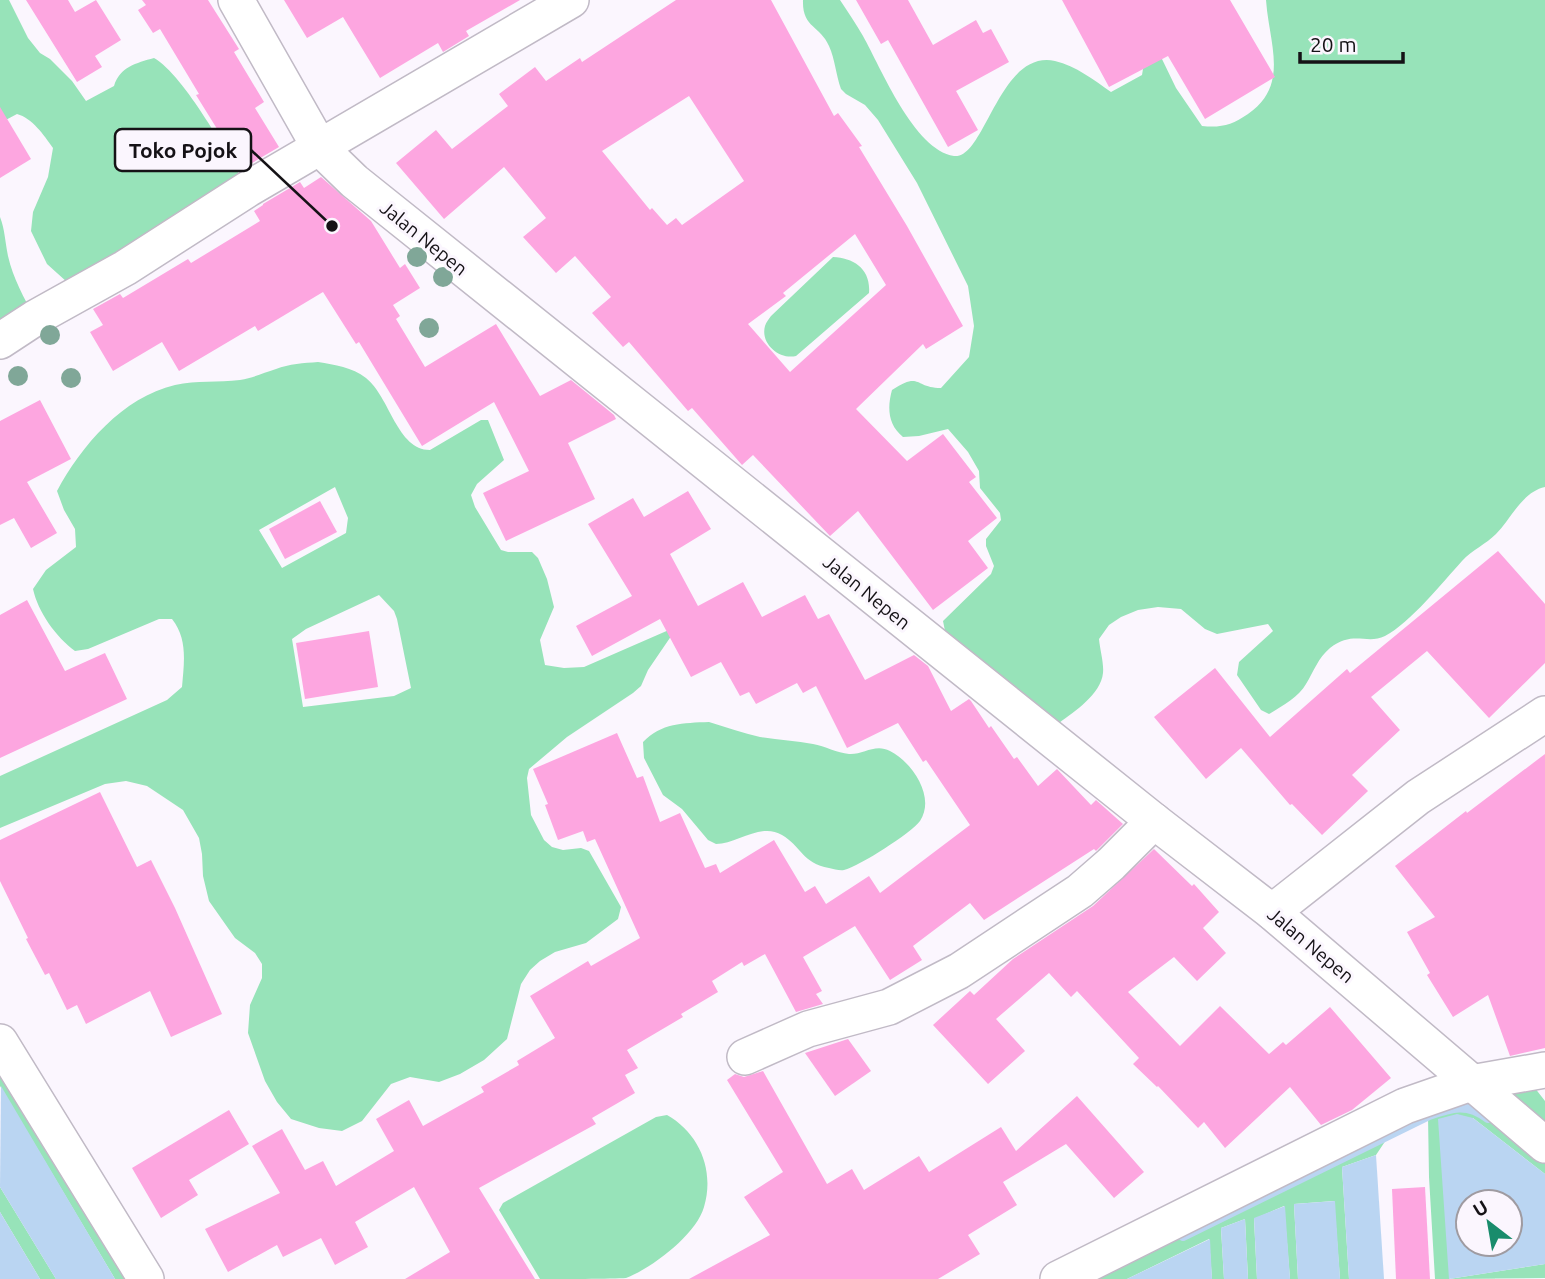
<svg xmlns="http://www.w3.org/2000/svg" width="1545" height="1279" font-family="Ubuntu,sans-serif">
<style>
.green{fill:#97e3b9;fill-rule:evenodd}
.water{fill:#bad5f2;fill-rule:evenodd}
.lines{fill:none;stroke-linecap:round;stroke-linejoin:round}
.stream{stroke:#bad5f2;stroke-width:10}
.building{fill:#fda6e0;fill-rule:evenodd}
.minor-casing{stroke:#c1bac6;stroke-width:38}
.minor{stroke:#fff;stroke-width:35}
.tree{fill:#80a798}
.labels{text-anchor:middle;stroke-width:6;stroke-linejoin:round;paint-order:stroke}
.street-label{font-size:19px;fill:#151216;stroke:#fbf6fe}
.leader{fill:none;stroke:#151216;stroke-width:2.5}
.callout-dot{fill:#151216;stroke:#fbf6fe;stroke-width:2.5}
.callout{fill:#fbf6fe;stroke:#151216;stroke-width:2.5}
.callout-label{font-size:21px;text-anchor:middle;font-weight:bold;fill:#151216}
</style>
<rect width="100%" height="100%" fill="#fbf6fe"/>
<g class="green">
<path d="M 0,0 L 9,0 L 28,38 L 40,53 L 50,59 L 72,81 L 86,101 L 114,86 C 120,67 136,63 154,58 C 185,76 228,156 248,189 L 67,282 L 47,264 L 31,231 L 33,212 L 48,177 L 53,148 C 44,135 32,118 17,114 L 0,123 Z"/>
<path d="M 803,0 L 840,0 C 848,12 856,24 863,36 C 881,68 914,150 954,156 C 985,160 999,49 1055,61 C 1076,66 1094,80 1111,92 L 1142,75 L 1143,69 L 1103,0 L 1161,57 L 1176,88 L 1202,126 C 1221,128 1232,125 1248,114 C 1290,85 1269,44 1266,0 L 1545,0 L 1545,487 C 1522,492 1511,519 1496,534 C 1486,544 1472,550 1462,561 C 1443,582 1410,623 1385,636 C 1367,645 1353,630 1330,648 C 1318,658 1314,671 1306,684 C 1299,697 1282,706 1269,714 L 1261,710 L 1237,675 L 1239,662 L 1273,631 L 1268,624 L 1217,634 L 1205,629 L 1181,609 L 1158,607 L 1138,610 L 1121,617 L 1109,625 L 1099,639 C 1100,650 1104,663 1103,673 C 1101,694 1074,712 1059,723 L 946,636 L 943,621 L 991,574 L 994,566 L 986,546 L 986,539 L 1001,520 L 1000,513 L 980,488 L 979,471 L 968,452 L 948,429 L 919,436 L 903,437 C 888,425 887,408 892,390 C 921,371 914,388 941,388 L 969,357 L 974,326 L 968,286 L 917,183 L 878,120 L 865,105 L 846,94 L 841,89 C 836,75 835,59 829,46 C 820,25 802,28 803,0 Z"/>
<path d="M 0,217 C 5,230 5,242 8,256 C 13,278 24,298 35,318 L 0,341 Z"/>
<path d="M 833,257 C 854,258 871,269 869,293 L 796,356 C 780,360 760,344 765,326 C 766,322 769,319 771,316 Z"/>
<path d="M 318,362 C 335,365 352,367 366,378 C 390,397 397,450 430,450 L 481,420 L 488,420 L 504,460 L 477,484 L 471,495 L 475,507 L 501,550 L 508,552 L 532,552 L 538,558 L 547,579 L 554,607 L 540,640 L 545,665 L 564,668 L 584,667 L 678,626 L 648,670 L 641,686 L 633,693 L 567,737 L 529,769 L 527,778 L 531,815 L 544,840 L 552,847 L 563,850 L 581,848 L 589,851 L 621,907 L 618,919 L 586,943 L 555,952 L 540,961 L 530,970 L 521,984 L 507,1039 L 484,1060 L 460,1074 L 439,1082 L 410,1077 L 391,1084 L 362,1121 L 342,1131 L 319,1128 L 291,1119 L 277,1102 L 265,1081 L 248,1033 L 250,1005 L 262,978 L 262,964 L 255,953 L 235,938 L 209,901 L 203,876 L 202,854 L 199,838 L 183,810 L 147,786 L 126,781 L 105,784 L 0,828 L 0,776 L 167,700 L 182,687 C 184,663 188,639 172,619 L 159,619 L 88,649 L 75,651 C 56,637 38,612 33,589 L 46,570 L 76,547 L 75,529 L 64,510 L 57,491 C 81,446 123,397 175,385 C 197,380 218,383 240,380 C 253,378 263,373 276,369 C 289,364 304,363 318,362 ZM 335,487 L 348,518 L 346,533 L 282,568 L 259,530 ZM 379,595 L 394,611 L 397,619 L 411,688 L 394,696 L 303,707 L 292,639 L 306,629 Z"/>
<path d="M 709,722 C 726,727 743,733 760,737 C 778,740 796,741 813,744 C 825,746 837,753 849,754 C 863,755 875,743 890,751 C 912,762 936,797 920,821 C 911,833 860,866 844,870 C 840,871 834,869 829,868 C 803,864 800,845 782,835 C 761,822 737,844 716,844 L 708,840 L 682,809 L 663,795 L 644,758 L 643,742 C 661,723 683,723 709,722 Z"/>
<path d="M 0,1061 L 146,1279 L 115,1279 L 0,1086 Z"/>
<path d="M 1524,1074 L 1545,1101 L 1545,1174 L 1473,1118 L 1449,1279 L 1545,1264 L 1545,1278 L 1435,1279 L 1429,1177 L 1428,1116 L 1390,1134 L 1376,1155 L 1342,1167 L 1349,1279 L 1340,1279 L 1334,1201 L 1294,1204 L 1298,1279 L 1290,1279 L 1284,1206 L 1254,1219 L 1257,1279 L 1248,1279 L 1245,1219 L 1221,1228 L 1224,1279 L 1212,1279 L 1209,1239 L 1127,1279 L 1058,1279 L 1157,1230 Z"/>
<path d="M 667,1115 C 699,1133 715,1170 704,1207 C 696,1235 652,1268 626,1278 C 614,1279 557,1279 540,1279 L 499,1210 L 503,1203 L 656,1117 Z"/>
<path d="M 0,1187 L 56,1279 L 40,1279 L 0,1212 Z"/>
</g>
<g class="water">
<path d="M 1,1086 L 115,1279 L 56,1279 L 0,1187 Z"/>
<path d="M 1457,1114 L 1473,1118 L 1545,1174 L 1545,1264 L 1449,1279 L 1438,1119 ZM 1468,1202 L 1510,1202 L 1510,1244 L 1468,1244 Z"/>
<path d="M 1376,1155 L 1384,1279 L 1349,1279 L 1342,1167 Z"/>
<path d="M 1335,1201 L 1340,1279 L 1298,1279 L 1294,1204 Z"/>
<path d="M 1285,1206 L 1290,1279 L 1257,1279 L 1254,1218 Z"/>
<path d="M 0,1212 L 40,1279 L 0,1279 Z"/>
<path d="M 1245,1219 L 1248,1279 L 1224,1279 L 1221,1228 Z"/>
<path d="M 1210,1239 L 1212,1279 L 1127,1279 Z"/>
</g>
<g class="lines">
<path class="stream" d="M 1183,1236 L 1429,1115 C 1452,1107 1467,1102 1488,1118"/>
</g>
<g class="building">
<path d="M 26,0 L 68,0 L 75,12 L 96,0 L 121,40 L 95,56 L 102,67 L 77,82 Z"/>
<path d="M 142,0 L 208,0 L 239,49 L 234,52 L 264,102 L 255,108 L 279,147 L 242,169 L 196,95 L 199,94 L 160,29 L 153,33 L 138,10 L 146,5 Z"/>
<path d="M 284,0 L 520,0 L 466,31 L 469,36 L 443,52 L 438,43 L 380,78 L 343,17 L 307,38 Z"/>
<path d="M 676,0 L 771,0 L 834,116 L 838,113 L 862,146 L 859,147 L 907,226 L 963,326 L 926,349 L 923,344 L 856,409 L 907,461 L 943,434 L 976,477 L 969,482 L 997,518 L 968,541 L 988,568 L 933,610 L 858,511 L 830,536 L 753,455 L 742,465 L 692,408 L 688,411 L 629,342 L 623,347 L 592,313 L 611,297 L 575,256 L 556,273 L 523,237 L 546,218 L 504,167 L 444,219 L 396,163 L 436,130 L 452,149 L 508,106 L 499,94 L 535,67 L 546,81 L 580,58 L 582,62 ZM 689,96 L 744,181 L 682,225 L 676,218 L 667,225 L 652,208 L 650,210 L 602,151 ZM 855,234 L 886,285 L 790,372 L 748,324 L 786,296 L 783,293 Z"/>
<path d="M 856,0 L 908,0 L 933,45 L 976,20 L 983,33 L 991,29 L 1009,62 L 956,91 L 978,130 L 948,147 L 888,40 L 881,44 Z"/>
<path d="M 1062,0 L 1230,0 L 1275,77 L 1205,119 L 1168,56 L 1109,87 Z"/>
<path d="M 0,107 L 31,159 L 0,178 Z"/>
<path d="M 321,177 L 371,221 L 400,268 L 405,264 L 420,288 L 393,305 L 400,316 L 396,319 L 425,367 L 496,324 L 540,396 L 571,380 L 614,415 L 616,419 L 568,443 L 595,499 L 506,541 L 483,493 L 529,471 L 494,402 L 422,446 L 359,342 L 356,344 L 323,292 L 258,331 L 255,326 L 179,371 L 162,342 L 113,371 L 90,332 L 103,325 L 93,309 L 120,294 L 123,298 L 188,259 L 191,263 L 260,221 L 254,211 L 263,205 L 263,204 L 300,182 L 304,188 Z"/>
<path d="M 40,400 L 71,459 L 27,482 L 57,533 L 31,548 L 14,518 L 0,525 L 0,421 Z"/>
<path d="M 688,491 L 711,529 L 670,554 L 698,606 L 743,582 L 762,617 L 805,595 L 818,619 L 829,614 L 865,680 L 914,655 L 928,666 L 951,711 L 969,699 L 971,701 L 989,728 L 991,726 L 1014,759 L 1017,757 L 1038,786 L 1057,769 L 1091,805 L 1096,800 L 1123,824 L 1096,851 L 1094,849 L 984,920 L 970,903 L 913,946 L 922,960 L 890,980 L 855,926 L 803,957 L 822,991 L 816,994 L 823,1004 L 796,1012 L 765,954 L 744,966 L 742,962 L 712,981 L 718,992 L 681,1014 L 683,1017 L 627,1050 L 638,1068 L 625,1075 L 635,1093 L 592,1118 L 596,1124 L 479,1188 L 535,1279 L 405,1279 L 450,1252 L 414,1187 L 355,1222 L 368,1247 L 335,1265 L 321,1238 L 283,1257 L 277,1245 L 228,1272 L 205,1229 L 280,1193 L 252,1146 L 282,1129 L 305,1170 L 323,1161 L 336,1186 L 394,1151 L 376,1119 L 409,1100 L 423,1126 L 484,1092 L 481,1087 L 519,1065 L 517,1061 L 555,1038 L 530,996 L 588,961 L 591,966 L 640,938 L 595,839 L 587,842 L 583,831 L 558,840 L 545,805 L 548,804 L 533,769 L 617,733 L 637,778 L 643,776 L 660,822 L 680,813 L 705,868 L 716,864 L 720,873 L 774,840 L 805,892 L 815,886 L 826,904 L 869,876 L 880,893 L 970,825 L 926,760 L 923,762 L 898,723 L 847,748 L 816,686 L 803,693 L 797,683 L 756,704 L 749,692 L 740,696 L 721,662 L 691,677 L 660,619 L 592,656 L 576,626 L 632,596 L 588,524 L 633,498 L 644,517 Z"/>
<path d="M 320,501 L 337,532 L 285,559 L 269,529 Z"/>
<path d="M 1498,551 L 1545,604 L 1545,663 L 1489,718 L 1427,651 L 1371,697 L 1400,730 L 1352,775 L 1368,791 L 1322,835 L 1292,804 L 1290,805 L 1241,748 L 1206,779 L 1154,717 L 1215,668 L 1270,737 L 1347,669 L 1350,673 Z"/>
<path d="M 27,600 L 65,671 L 105,653 L 127,699 L 0,758 L 0,615 Z"/>
<path d="M 369,631 L 378,687 L 305,699 L 296,643 Z"/>
<path d="M 1545,754 L 1545,1048 L 1510,1056 L 1488,995 L 1453,1017 L 1427,975 L 1430,973 L 1407,932 L 1435,917 L 1395,866 L 1466,811 L 1467,813 Z"/>
<path d="M 100,792 L 137,867 L 151,860 L 175,908 L 222,1014 L 171,1037 L 150,991 L 86,1024 L 77,1005 L 67,1010 L 49,973 L 45,975 L 26,939 L 28,938 L 0,881 L 0,840 Z"/>
<path d="M 1154,849 L 1192,886 L 1194,884 L 1219,912 L 1203,928 L 1226,953 L 1197,981 L 1174,957 L 1128,992 L 1180,1046 L 1220,1006 L 1269,1054 L 1283,1042 L 1286,1045 L 1330,1007 L 1391,1078 L 1352,1110 L 1321,1125 L 1290,1087 L 1225,1148 L 1204,1122 L 1198,1128 L 1158,1086 L 1157,1087 L 1133,1064 L 1139,1058 L 1077,991 L 1071,997 L 1049,973 L 996,1019 L 1025,1051 L 988,1084 L 933,1025 L 970,991 L 974,995 L 1013,959 L 1093,906 Z"/>
<path d="M 848,1039 L 871,1071 L 835,1096 L 805,1053 Z"/>
<path d="M 763,1071 L 827,1184 L 852,1169 L 864,1190 L 919,1156 L 929,1172 L 1001,1127 L 1016,1151 L 1077,1096 L 1144,1172 L 1114,1198 L 1066,1144 L 1003,1182 L 1017,1205 L 968,1235 L 980,1254 L 938,1279 L 689,1279 L 770,1235 L 744,1197 L 783,1172 L 727,1080 L 735,1074 L 744,1077 Z"/>
<path d="M 229,1110 L 249,1144 L 189,1180 L 198,1195 L 161,1218 L 132,1168 Z"/>
<path d="M 1425,1187 L 1430,1279 L 1396,1279 L 1392,1189 Z"/>
</g>
<g class="lines">
<defs>
<g id="minor">
<path d="M 236,0 L 320,148 L 354,181 L 1154,821 L 1272,912 L 1545,1145"/>
<path d="M 0,341 L 35,318 L 125,268 L 248,189 L 571,0"/>
<path d="M 1272,912 L 1418,797 L 1545,714"/>
<path d="M 0,1042 L 146,1279"/>
<path d="M 745,1057 L 808,1029 L 889,1007 L 959,971 L 1080,891 L 1111,864 L 1154,821"/>
<path d="M 1058,1279 L 1405,1106 L 1471,1083 L 1545,1070"/>
</g>
</defs>
<use href="#minor" class="minor-casing"/>
<use href="#minor" class="minor"/>
</g>
<g class="tree">
<circle cx="417" cy="257" r="10"/>
<circle cx="443" cy="277" r="10"/>
<circle cx="429" cy="328" r="10"/>
<circle cx="50" cy="335" r="10"/>
<circle cx="18" cy="376" r="10"/>
<circle cx="71" cy="378" r="10"/>
</g>
<g class="labels">
<g class="street-label">
<text transform="translate(424 238) rotate(39)" y="7">Jalan Nepen</text>
<text transform="translate(867 592) rotate(39)" y="7">Jalan Nepen</text>
<text transform="translate(1311 945) rotate(40)" y="7">Jalan Nepen</text>
</g>
</g>
<path class="leader" d="M332 226L251 150"/>
<circle class="callout-dot" cx="332" cy="226" r="7"/>
<rect class="callout" x="115" y="129" width="136" height="42" rx="7"/>
<g class="callout-label">
<text x="183" y="158">Toko Pojok</text>
</g>
<g transform="translate(1489 1223) rotate(329)"><circle r="33" fill="#fbf6fe" stroke="#9f9ba1" stroke-width="2"/>
<path d="M0-5L12 26L0 18L-12 26Z" fill="#198c6c"/>
<text y="-10" font-size="19" font-weight="bold" text-anchor="middle" fill="#151216">U</text>
</g>
<path d="M1300 52v10h103v-10" fill="none" stroke="#151216" stroke-width="3.5"/>
<text x="1310" y="52" font-size="21" fill="#151216" stroke="#fbf6fe" stroke-width="5" paint-order="stroke">20 m</text>
</svg>
